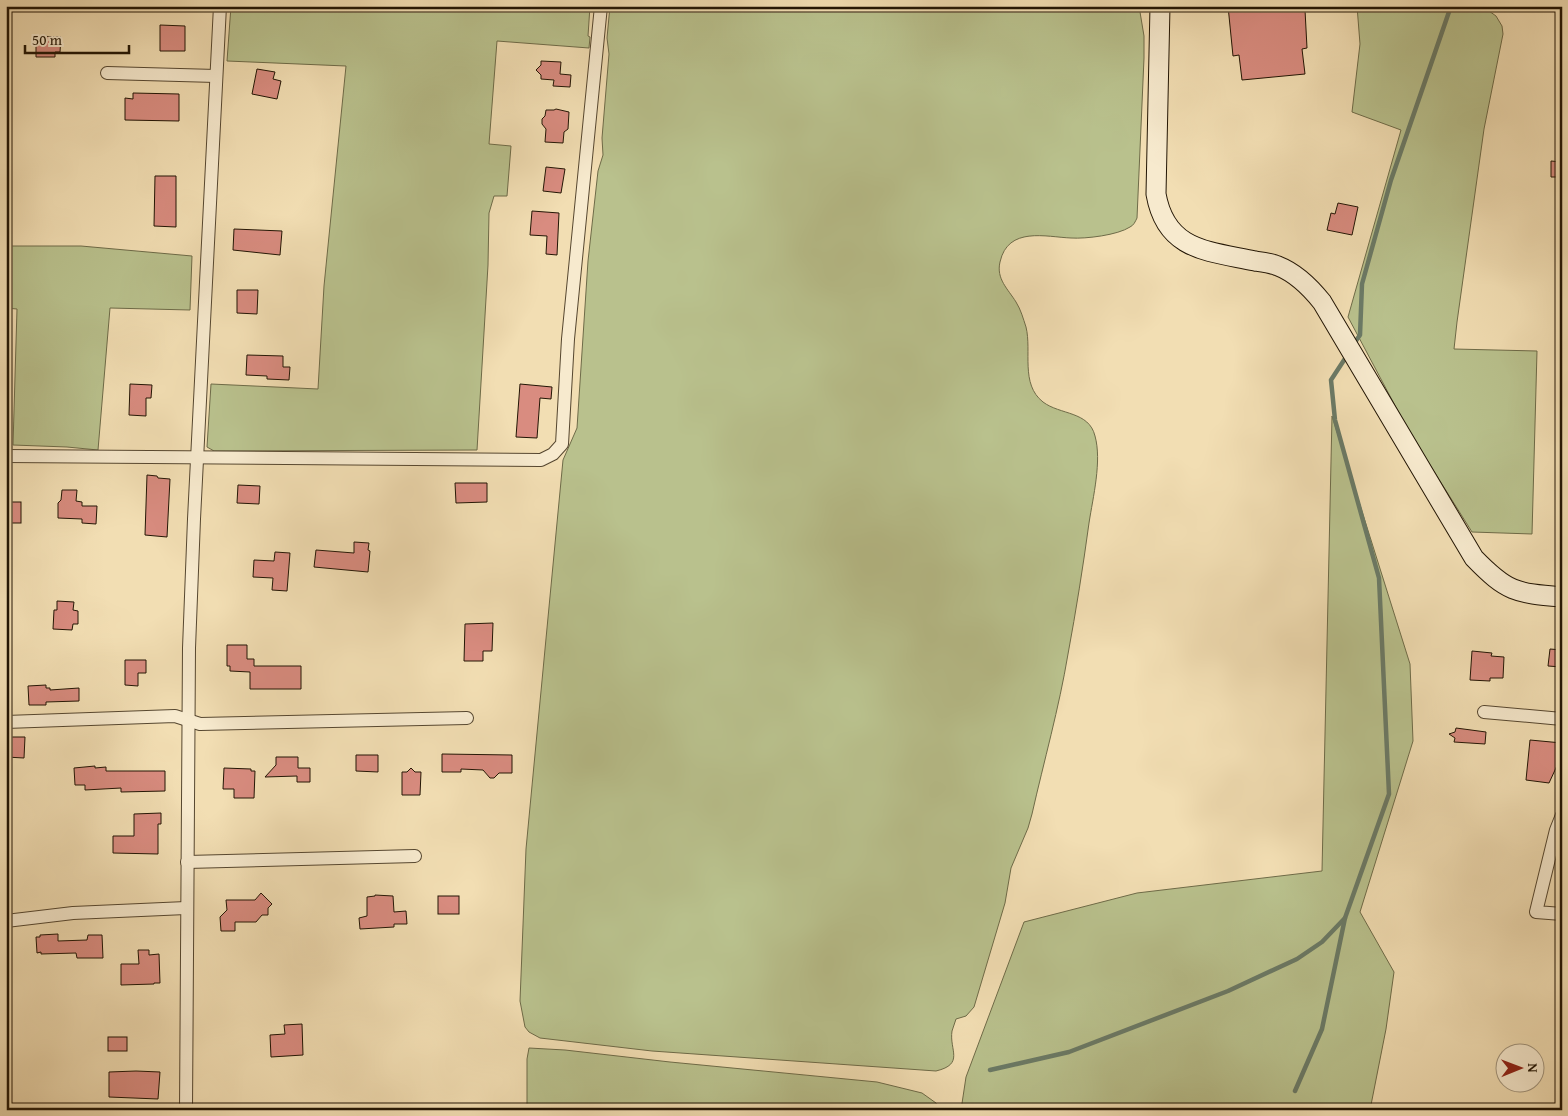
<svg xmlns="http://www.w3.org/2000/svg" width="1568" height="1116" font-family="'Gentium Book Plus',serif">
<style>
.green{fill:#b9c18d;stroke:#6e6b48}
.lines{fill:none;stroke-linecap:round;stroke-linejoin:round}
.stream{stroke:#6b7a66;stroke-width:4.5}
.building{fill:#d98c80;stroke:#221504}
.street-casing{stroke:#564730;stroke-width:14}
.secondary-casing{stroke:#221504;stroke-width:21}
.street{stroke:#f7eace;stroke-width:12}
.secondary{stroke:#f7eace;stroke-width:19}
</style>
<rect width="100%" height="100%" fill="#f2deb3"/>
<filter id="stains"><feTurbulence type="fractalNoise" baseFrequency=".004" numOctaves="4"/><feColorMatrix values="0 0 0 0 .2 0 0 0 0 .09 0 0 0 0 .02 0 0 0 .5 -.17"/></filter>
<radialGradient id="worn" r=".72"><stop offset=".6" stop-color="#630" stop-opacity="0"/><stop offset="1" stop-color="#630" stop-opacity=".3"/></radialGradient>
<g class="green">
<path d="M 231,6 L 590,6 L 588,36 L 590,37 L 589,48 L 497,41 L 489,144 L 511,146 L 507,196 L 494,196 L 489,213 L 488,265 L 477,450 L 214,451 L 207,447 L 211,384 L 318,389 L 324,286 L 346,66 L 227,61 Z"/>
<path d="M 610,6 L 1139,6 L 1144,36 L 1144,58 L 1137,218 C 1135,222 1134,225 1130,227 C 1118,235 1086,239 1071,238 C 1046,237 1008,226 1000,262 C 996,279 1008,289 1016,302 C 1021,310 1023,318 1026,327 C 1032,351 1020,384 1043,402 C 1060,415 1089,411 1095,436 C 1102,461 1093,497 1089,523 C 1083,567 1076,611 1068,654 C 1059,708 1044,761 1032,814 L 1028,828 L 1011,868 L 1005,903 L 974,1007 L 966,1016 L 956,1019 C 955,1023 953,1027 952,1031 C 949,1050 965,1064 936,1071 L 652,1051 L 540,1038 L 529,1032 L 525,1027 L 520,1001 L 526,849 L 563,460 L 577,428 L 588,261 L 598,171 L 603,155 L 602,138 L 609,54 L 607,38 Z"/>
<path d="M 1357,6 L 1482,6 L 1481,11 L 1489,11 L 1496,16 L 1502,26 L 1503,34 L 1484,129 L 1457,322 L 1454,349 L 1537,351 L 1532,534 L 1472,532 L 1408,430 L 1348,317 L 1401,130 L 1352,112 L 1360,44 Z"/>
<path d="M 6,246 L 81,246 L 192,256 L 190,310 L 110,308 L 98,450 L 67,447 L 13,445 L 17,309 L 6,308 Z"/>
<path d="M 1332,416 L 1410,664 L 1413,741 L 1360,912 L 1394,972 L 1386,1029 L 1370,1110 L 961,1110 L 966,1077 L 1024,922 L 1137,893 L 1322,871 Z"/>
<path d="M 529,1048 L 565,1050 L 670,1062 L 877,1082 L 922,1093 L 936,1103 L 939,1110 L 527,1110 L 527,1059 Z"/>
</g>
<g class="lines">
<g class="stream">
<path d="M 1353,345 L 1360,335 L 1362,284 L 1391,180 L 1451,6"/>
<path d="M 990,1070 L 1069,1052 L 1228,991 L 1297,959 L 1322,942 L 1345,918 L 1389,794 L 1379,578 L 1335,420 L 1331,380 L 1348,354"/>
<path d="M 1295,1091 L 1322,1029 L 1345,918"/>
</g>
</g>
<g class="building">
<path d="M 1228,6 L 1298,6 L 1299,11 L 1305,10 L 1307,48 L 1302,49 L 1305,74 L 1242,80 L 1239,55 L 1233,56 Z"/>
<path d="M 160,25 L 185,26 L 185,51 L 160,51 Z"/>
<path d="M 36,36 L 61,37 L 60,52 L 55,52 L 55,57 L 36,57 Z"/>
<path d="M 541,61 L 561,62 L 560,74 L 571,75 L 570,87 L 553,86 L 554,80 L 541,79 L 541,75 L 536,70 L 541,65 Z"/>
<path d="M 257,69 L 275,72 L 273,79 L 281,81 L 277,99 L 252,94 Z"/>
<path d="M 133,93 L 179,94 L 179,121 L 125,120 L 125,98 L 133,99 Z"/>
<path d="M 556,109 L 569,112 L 568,129 L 564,132 L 563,143 L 545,142 L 546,129 L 542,124 L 542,119 L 545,116 L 546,110 L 554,110 Z"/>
<path d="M 1551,161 L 1562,162 L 1562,177 L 1551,177 Z"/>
<path d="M 546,167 L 565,169 L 561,193 L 543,191 Z"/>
<path d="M 155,176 L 176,176 L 176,227 L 154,226 Z"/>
<path d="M 1338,203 L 1358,207 L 1352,235 L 1327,230 L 1331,213 L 1335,214 Z"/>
<path d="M 532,211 L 559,213 L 557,255 L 546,254 L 547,236 L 530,235 Z"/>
<path d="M 234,229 L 282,231 L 280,255 L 233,250 Z"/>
<path d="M 237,290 L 258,290 L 257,314 L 237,313 Z"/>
<path d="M 247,355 L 283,356 L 283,367 L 290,367 L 289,380 L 267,379 L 267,376 L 246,375 Z"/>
<path d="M 130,384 L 152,385 L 151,398 L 146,398 L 146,416 L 129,415 Z"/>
<path d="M 520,384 L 552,387 L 551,399 L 540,398 L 537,438 L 516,437 Z"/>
<path d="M 147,475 L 157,476 L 158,478 L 170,479 L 167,537 L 145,535 Z"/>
<path d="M 455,483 L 487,483 L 487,502 L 456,503 Z"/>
<path d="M 238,485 L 260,486 L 259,504 L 237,503 Z"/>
<path d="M 62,490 L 77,490 L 76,501 L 82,502 L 82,506 L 97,506 L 96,524 L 82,523 L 82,519 L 58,518 L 58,503 L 61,500 Z"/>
<rect x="6" y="502" width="15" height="21"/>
<path d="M 354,542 L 369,543 L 368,550 L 370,551 L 368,572 L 314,567 L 316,550 L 354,553 Z"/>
<path d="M 275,552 L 290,553 L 287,591 L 272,590 L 273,578 L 253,577 L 254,560 L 274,561 Z"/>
<path d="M 57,601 L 74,602 L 73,610 L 78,611 L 78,624 L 73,624 L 72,630 L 53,629 L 54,610 L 57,610 Z"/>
<path d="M 493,623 L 492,651 L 483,651 L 483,661 L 464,661 L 465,624 Z"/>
<path d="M 227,645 L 247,645 L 247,659 L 254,659 L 254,666 L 301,666 L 301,689 L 250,689 L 250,672 L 230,671 L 230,666 L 227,666 Z"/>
<path d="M 1550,649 L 1562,650 L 1562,667 L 1548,666 Z"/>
<path d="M 1472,651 L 1492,653 L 1491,656 L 1504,657 L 1503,678 L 1490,678 L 1490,681 L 1470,680 Z"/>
<path d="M 125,660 L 146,660 L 146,673 L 138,673 L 138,686 L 125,685 Z"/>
<path d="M 46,685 L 46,688 L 50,688 L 50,690 L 79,688 L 79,701 L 46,702 L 46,705 L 29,705 L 28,686 Z"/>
<path d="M 1456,728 L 1486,732 L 1485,744 L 1454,742 L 1455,738 L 1449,734 L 1455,732 Z"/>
<path d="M 7,737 L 25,737 L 24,758 L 6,757 Z"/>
<path d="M 1530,740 L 1562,743 L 1562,755 L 1549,783 L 1526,780 Z"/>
<path d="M 442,754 L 512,755 L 512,773 L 499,773 L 494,778 L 490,778 L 483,770 L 461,769 L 461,772 L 442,772 Z"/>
<path d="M 356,755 L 378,755 L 378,772 L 356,771 Z"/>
<path d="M 276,757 L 298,757 L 298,768 L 310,768 L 310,782 L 297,782 L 297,776 L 265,777 L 276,765 Z"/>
<path d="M 95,766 L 95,768 L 106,767 L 106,771 L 165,771 L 165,791 L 121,792 L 121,788 L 85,790 L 85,785 L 75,785 L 74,768 Z"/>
<path d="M 224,768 L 251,769 L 251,771 L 255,771 L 254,798 L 234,798 L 234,789 L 223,789 Z"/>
<path d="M 411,768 L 415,772 L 421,772 L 420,795 L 402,795 L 402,772 L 407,772 Z"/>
<path d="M 161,813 L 161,824 L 158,824 L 158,854 L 113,853 L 113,836 L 134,836 L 134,814 Z"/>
<path d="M 261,893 L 272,904 L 268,908 L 268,915 L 262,915 L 256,922 L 235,922 L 235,931 L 221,931 L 220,917 L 227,910 L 226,900 L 255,900 Z"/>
<path d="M 375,895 L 393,896 L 394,912 L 406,911 L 407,924 L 394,924 L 394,927 L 360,929 L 359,918 L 367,916 L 367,897 L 375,896 Z"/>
<rect x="438" y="896" width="21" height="18"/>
<path d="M 58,934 L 58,941 L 87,940 L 88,935 L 102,935 L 103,958 L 77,958 L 76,953 L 41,954 L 41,952 L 37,953 L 36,937 L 40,937 L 40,935 Z"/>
<path d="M 138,950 L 149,950 L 149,955 L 159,954 L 160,983 L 154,983 L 154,984 L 121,985 L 121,964 L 139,964 Z"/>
<path d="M 302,1024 L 303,1055 L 271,1057 L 270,1035 L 285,1034 L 284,1025 Z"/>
<rect x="108" y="1037" width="19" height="14"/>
<path d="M 136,1071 L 160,1072 L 158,1099 L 109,1097 L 109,1072 Z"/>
</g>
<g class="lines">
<defs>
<g id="street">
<path d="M 107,73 L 216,76"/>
<path d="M 6,456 L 541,460 L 553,454 L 562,444 L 568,339 L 601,6"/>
<path d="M 1484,712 L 1562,719"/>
<path d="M 6,722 L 175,716 L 200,724 L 467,718"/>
<path d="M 1562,815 L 1556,830 L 1536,912 L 1562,914"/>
<path d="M 187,862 L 415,856"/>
<path d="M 6,921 L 73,913 L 186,908"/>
<path d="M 186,1110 L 189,648 L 194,519 L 220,6"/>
</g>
<path id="secondary" d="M 1160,6 L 1156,194 C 1166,251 1208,251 1255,261 C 1262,262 1271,263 1278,266 C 1296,273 1310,287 1322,302 L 1474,558 C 1507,592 1515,593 1562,597"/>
</defs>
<use href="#street" class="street-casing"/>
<use href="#secondary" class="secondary-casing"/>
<use href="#street" class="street"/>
<use href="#secondary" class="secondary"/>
</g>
<rect width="1568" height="1116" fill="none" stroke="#f2deb3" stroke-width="25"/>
<rect x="8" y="8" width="1553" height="1101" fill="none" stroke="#221504" stroke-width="2.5"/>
<rect x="12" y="12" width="1543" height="1091" fill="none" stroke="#221504"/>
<g transform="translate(1520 1068) rotate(89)"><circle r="24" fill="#f7eace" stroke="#a2957d"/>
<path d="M0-4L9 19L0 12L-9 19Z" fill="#8f2418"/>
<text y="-8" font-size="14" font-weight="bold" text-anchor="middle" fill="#221504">N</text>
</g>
<path d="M25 45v8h104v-8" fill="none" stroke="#221504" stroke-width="2.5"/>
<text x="32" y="45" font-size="15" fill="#221504" stroke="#f7eace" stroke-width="4" paint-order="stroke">50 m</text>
<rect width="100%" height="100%" filter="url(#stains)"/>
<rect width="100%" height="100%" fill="url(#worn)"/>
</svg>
